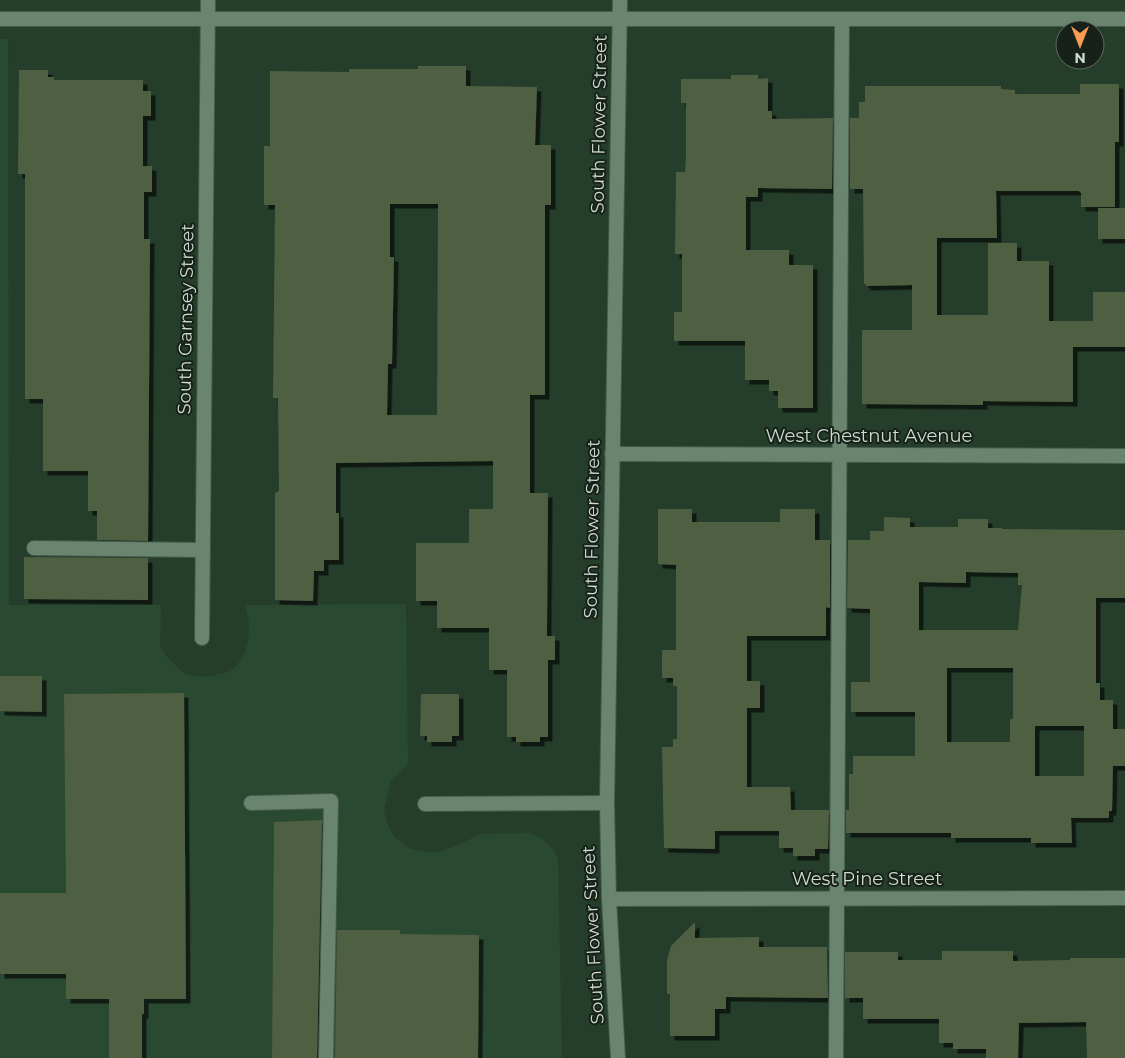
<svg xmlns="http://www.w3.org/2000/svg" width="1125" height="1058" font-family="Montserrat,sans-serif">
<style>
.built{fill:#2a4931}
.building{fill:#4f5e43;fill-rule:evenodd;filter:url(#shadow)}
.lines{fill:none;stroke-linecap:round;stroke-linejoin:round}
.service-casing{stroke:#465b4c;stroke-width:16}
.minor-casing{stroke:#465b4c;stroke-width:16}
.tertiary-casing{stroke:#465b4c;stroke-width:16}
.service{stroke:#6a856f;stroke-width:14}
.minor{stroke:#6a856f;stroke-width:14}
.tertiary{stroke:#6a856f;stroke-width:14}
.labels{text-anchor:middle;stroke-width:4;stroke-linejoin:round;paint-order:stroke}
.street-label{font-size:18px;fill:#cedcd0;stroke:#172119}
</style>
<defs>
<filter id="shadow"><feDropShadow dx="4.5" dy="4.5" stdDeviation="0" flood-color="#0009"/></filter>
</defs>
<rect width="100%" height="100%" fill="#253e2b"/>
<path class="built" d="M 0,39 L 8,39 L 9,605 L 161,605 L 160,647 L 166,656 L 183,673 L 192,676 L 204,677 L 229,672 L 237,665 L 244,655 L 248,642 L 249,623 L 245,605 L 406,604 L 408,764 L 391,781 L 384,810 L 387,823 L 394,837 L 401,842 L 409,848 L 421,851 L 433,852 L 445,850 L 482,834 L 529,833 L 541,838 L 555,851 L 558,860 L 562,1058 L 0,1058 Z"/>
<g class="building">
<path d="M 418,66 L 466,66 L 466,86 L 537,87 L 535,145 L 551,145 L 551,205 L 545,205 L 545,395 L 530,395 L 530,493 L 548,493 L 547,628 L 547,636 L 555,636 L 555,660 L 548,660 L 548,737 L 540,737 L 540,742 L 516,742 L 516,737 L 507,737 L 507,670 L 489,670 L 489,628 L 437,628 L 437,601 L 416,601 L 416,543 L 469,543 L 469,509 L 493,509 L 493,461 L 336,463 L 336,513 L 339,513 L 339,560 L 324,560 L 324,571 L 314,571 L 313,601 L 275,600 L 275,493 L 279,491 L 278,398 L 273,398 L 275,205 L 264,205 L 264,146 L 270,146 L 270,71 L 349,72 L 349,69 L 418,69 ZM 390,204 L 438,204 L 437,415 L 387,415 L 388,364 L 392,364 L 394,257 L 390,257 Z"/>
<path d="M 19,70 L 48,70 L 48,77 L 54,77 L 54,80 L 143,80 L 143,91 L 151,91 L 151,116 L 143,116 L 143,166 L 152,166 L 152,192 L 144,192 L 144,239 L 150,239 L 148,541 L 97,540 L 97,511 L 88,511 L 88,471 L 43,471 L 43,399 L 25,399 L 25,174 L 18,174 Z"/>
<path d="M 731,75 L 758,75 L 758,79 L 768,78 L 768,111 L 772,111 L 772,119 L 833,118 L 832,189 L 758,188 L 758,197 L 746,197 L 746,250 L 789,250 L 789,265 L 813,265 L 813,408 L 778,408 L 778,391 L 769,391 L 769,380 L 745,380 L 745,341 L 674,341 L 674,312 L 682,312 L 682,254 L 675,254 L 676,172 L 685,172 L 686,157 L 686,103 L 681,103 L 681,79 L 731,79 Z"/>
<path d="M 1080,84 L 1119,84 L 1119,142 L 1115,142 L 1115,207 L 1081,207 L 1081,193 L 1079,191 L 996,191 L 997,238 L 937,238 L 937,315 L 988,315 L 988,243 L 1017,243 L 1017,261 L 1049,261 L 1049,321 L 1093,321 L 1093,292 L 1125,292 L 1125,347 L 1073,347 L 1073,402 L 983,401 L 983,405 L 862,404 L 862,330 L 912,330 L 912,285 L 866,286 L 866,284 L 864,284 L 863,189 L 850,189 L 850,118 L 859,118 L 859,102 L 865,102 L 865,86 L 1001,86 L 1001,89 L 1015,90 L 1015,94 L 1080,94 Z"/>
<rect x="1098" y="208" width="27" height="31"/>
<path d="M 658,509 L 692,509 L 692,522 L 780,522 L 780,509 L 815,509 L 815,540 L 830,540 L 830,608 L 826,607 L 826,636 L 747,636 L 747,681 L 760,681 L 760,708 L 747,708 L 747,787 L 790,787 L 791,810 L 829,810 L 828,849 L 815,849 L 815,856 L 793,856 L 793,848 L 779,848 L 779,831 L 715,831 L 715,849 L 664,848 L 662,747 L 673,747 L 673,739 L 677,739 L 677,686 L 673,686 L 673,678 L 662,678 L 662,650 L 676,650 L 676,565 L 658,564 Z"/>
<path d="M 884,517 L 910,518 L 910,527 L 958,527 L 958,519 L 988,519 L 988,528 L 1002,528 L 1002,529 L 1125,530 L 1125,598 L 1096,598 L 1096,683 L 1100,683 L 1100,700 L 1113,700 L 1113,729 L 1125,729 L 1125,766 L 1113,766 L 1112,811 L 1109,811 L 1109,818 L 1071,818 L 1072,843 L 1031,843 L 1031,838 L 951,838 L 951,833 L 846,833 L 846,810 L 849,810 L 849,774 L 853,774 L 853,756 L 915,756 L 915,712 L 851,712 L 851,682 L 870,682 L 870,609 L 847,608 L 848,540 L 870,540 L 870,531 L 884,531 ZM 966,572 L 1018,573 L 1018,585 L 1022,585 L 1018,630 L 919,630 L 919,582 L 966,583 ZM 947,668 L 1013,668 L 1013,719 L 1010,719 L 1010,742 L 947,742 ZM 1035,726 L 1084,726 L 1084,776 L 1035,776 Z"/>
<path d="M 24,557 L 148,558 L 148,600 L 24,599 Z"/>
<path d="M 0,676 L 42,676 L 42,712 L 0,711 Z"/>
<path d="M 184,693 L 186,999 L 144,999 L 144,1014 L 142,1014 L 142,1058 L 109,1058 L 109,999 L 66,999 L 66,974 L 0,974 L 0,893 L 66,893 L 64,694 Z"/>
<path d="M 421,694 L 459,694 L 459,736 L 452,736 L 452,742 L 427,742 L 427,736 L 420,736 Z"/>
<path d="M 322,820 L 317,1058 L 272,1058 L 274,822 Z"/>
<path d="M 695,922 L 695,938 L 759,937 L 759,947 L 827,947 L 828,998 L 726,997 L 726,1009 L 715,1009 L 715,1036 L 670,1036 L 670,994 L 667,994 L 667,960 L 671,946 Z"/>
<path d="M 337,930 L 400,930 L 400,934 L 479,935 L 478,1058 L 335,1058 Z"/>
<path d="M 942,951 L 1013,951 L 1013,961 L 1070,960 L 1070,958 L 1125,958 L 1125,1058 L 1087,1058 L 1086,1022 L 1019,1023 L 1018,1058 L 986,1058 L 986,1049 L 953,1049 L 953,1043 L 939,1043 L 939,1019 L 863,1019 L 863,998 L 845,998 L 845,952 L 898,952 L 898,960 L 942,960 Z"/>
</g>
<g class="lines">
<defs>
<g id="service">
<path d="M 34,548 L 203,550"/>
<path d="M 251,803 L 331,801 L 326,1058"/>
<path d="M 836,1058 L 842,19"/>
</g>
<g id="minor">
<path d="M 0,19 L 1125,19"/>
<path d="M 612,454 L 1125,456"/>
<path d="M 202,638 L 208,0"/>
<path d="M 425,804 L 607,803"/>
<path d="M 609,899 L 1125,898"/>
</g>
<path id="tertiary" d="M 618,1058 L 609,899 L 607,803 L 620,0"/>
</defs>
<use href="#service" class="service-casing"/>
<use href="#minor" class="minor-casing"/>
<use href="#tertiary" class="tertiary-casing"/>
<use href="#service" class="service"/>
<use href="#minor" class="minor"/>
<use href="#tertiary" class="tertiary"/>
</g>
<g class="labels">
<g class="street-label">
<text transform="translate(599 124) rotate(-89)" y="6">South Flower Street</text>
<text transform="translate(186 319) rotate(-89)" y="6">South Garnsey Street</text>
<text x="869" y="442">West Chestnut Avenue</text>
<text transform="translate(592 529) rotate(-89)" y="6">South Flower Street</text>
<text x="867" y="885">West Pine Street</text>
<text transform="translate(593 935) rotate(-93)" y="6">South Flower Street</text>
</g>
</g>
<g transform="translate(1080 45) rotate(180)"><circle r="24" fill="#172119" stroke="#606c62"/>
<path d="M0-4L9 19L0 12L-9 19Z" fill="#fd9c55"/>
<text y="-8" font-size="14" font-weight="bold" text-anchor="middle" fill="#cedcd0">N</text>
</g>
</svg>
